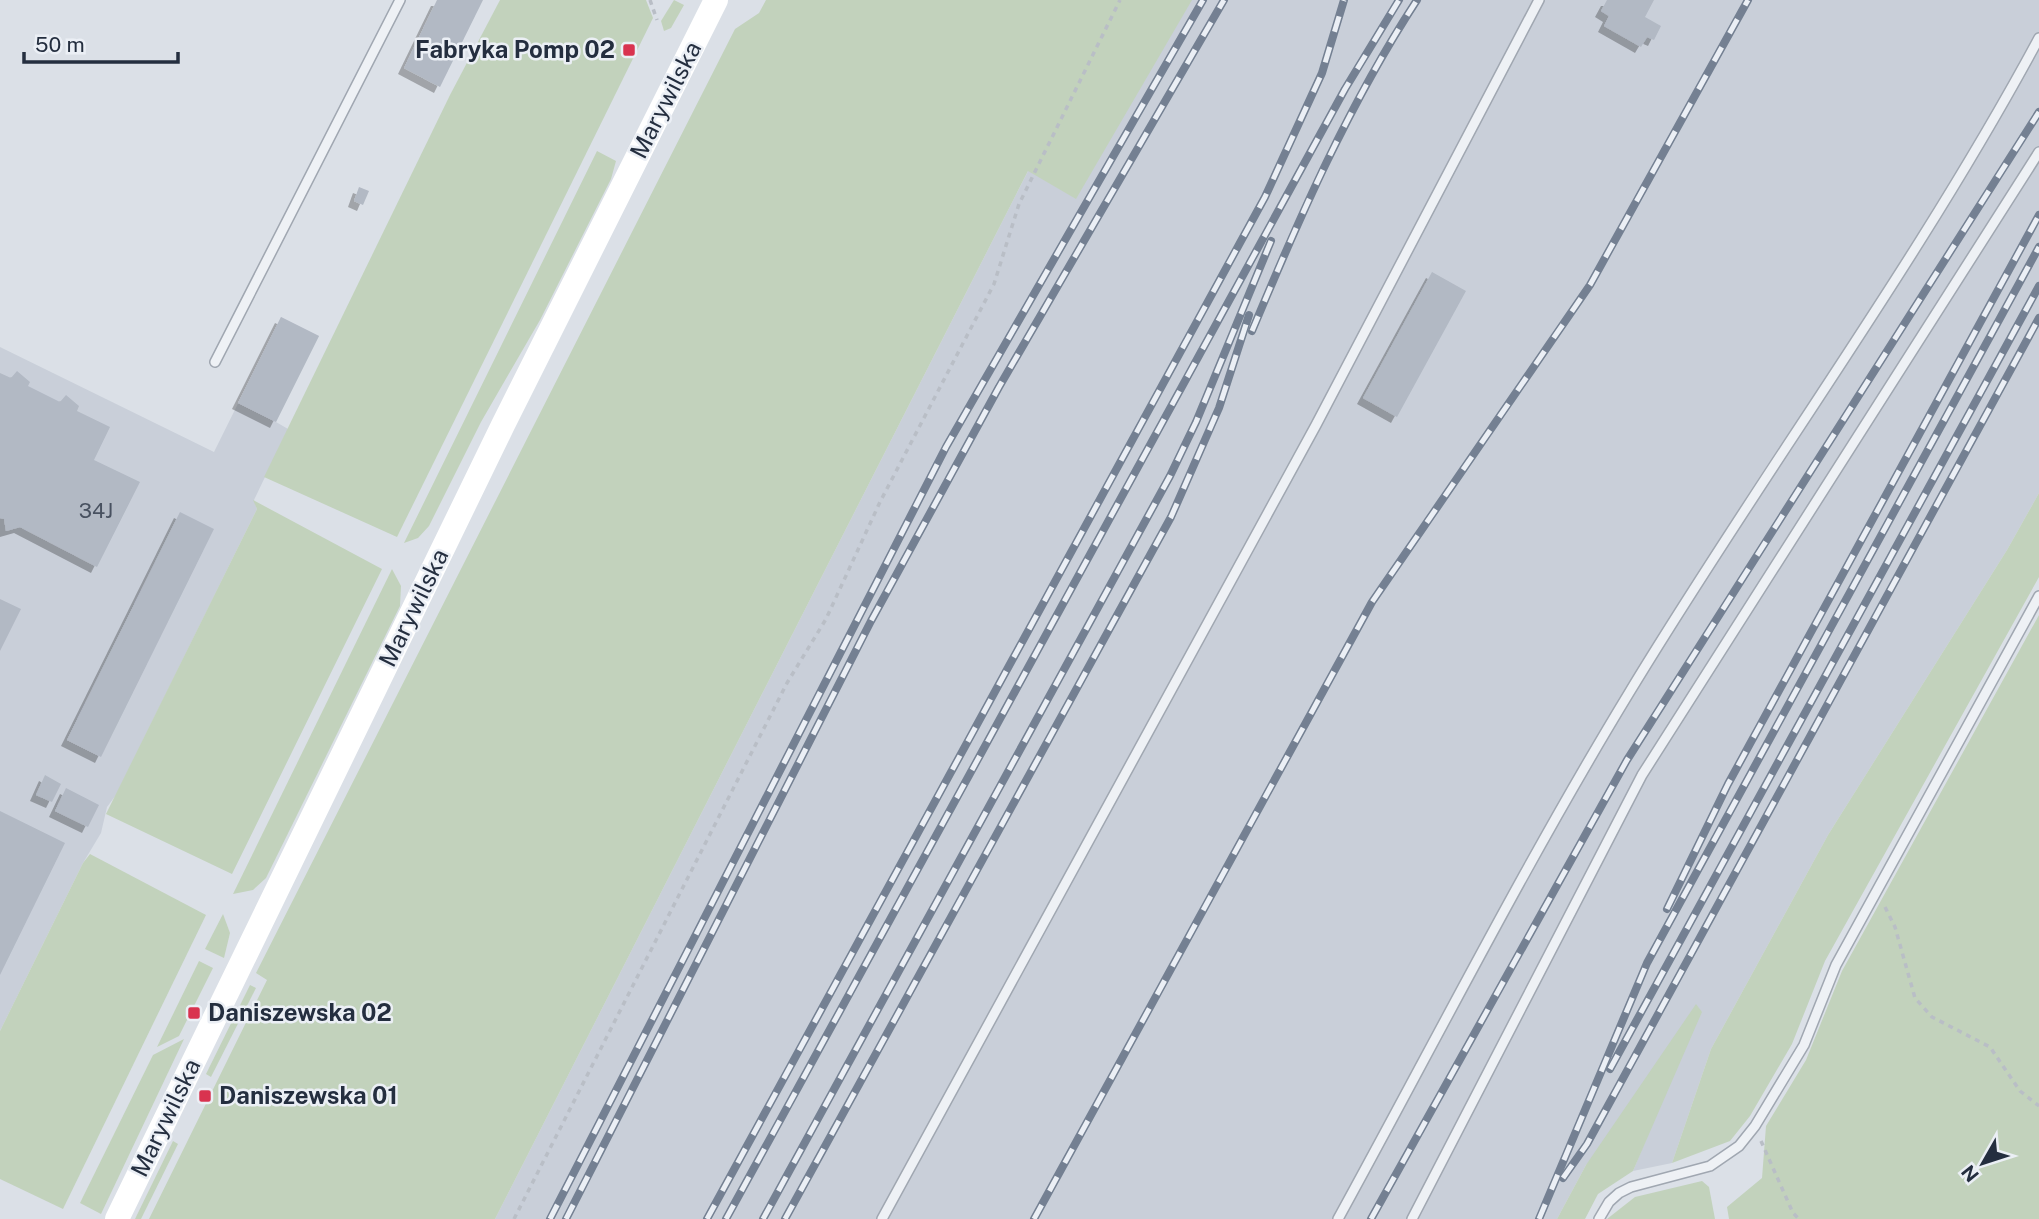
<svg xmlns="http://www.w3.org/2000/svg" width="2039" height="1219" font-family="'Public Sans',sans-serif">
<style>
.built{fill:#c9cfd9}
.green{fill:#c2d2bc}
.building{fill:#b2b9c4;filter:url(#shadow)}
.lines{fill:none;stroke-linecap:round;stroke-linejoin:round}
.lane-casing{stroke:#a0a7b1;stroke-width:12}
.path{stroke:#b9bec6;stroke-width:3.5;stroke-dasharray:5 5;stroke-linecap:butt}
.lane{stroke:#eef1f5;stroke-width:9}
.secondary{stroke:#fff;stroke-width:24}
.rail-casing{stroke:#748092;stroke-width:8}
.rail{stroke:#ebeff5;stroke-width:5;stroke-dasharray:16;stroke-linecap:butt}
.poi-dot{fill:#d9334f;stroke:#ebeff5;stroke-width:2.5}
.labels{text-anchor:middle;stroke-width:5;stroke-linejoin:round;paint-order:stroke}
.number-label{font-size:21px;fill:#485160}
.poi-label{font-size:24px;font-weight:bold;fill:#242e3f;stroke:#ebeff5;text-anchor:start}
.street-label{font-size:24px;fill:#242e3f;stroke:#ebeff5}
</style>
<defs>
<filter id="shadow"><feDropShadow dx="-6" dy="6" stdDeviation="0" flood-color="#0004"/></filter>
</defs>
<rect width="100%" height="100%" fill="#dbe0e7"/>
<g class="built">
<path d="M 1115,0 L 2039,0 L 2039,493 L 2007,550 L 1828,835 L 1711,1049 L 1672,1163 L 1633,1171 L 1669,1084 L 1586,1165 L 1557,1219 L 495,1219 Z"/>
<path d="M 281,317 L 319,336 L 276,422 L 288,429 L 254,500 L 257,509 L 116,795 L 107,807 L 101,833 L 83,863 L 0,1031 L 0,347 L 214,452 Z"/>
</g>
<g class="green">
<path d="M 500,0 L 646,0 L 653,18 L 397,537 L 264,477 L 450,95 Z"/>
<path d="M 674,0 L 684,5 L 671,28 L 664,31 L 661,21 Z"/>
<path d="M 766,0 L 1192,0 L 1076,199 L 1028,171 L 495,1219 L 149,1219 L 267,980 L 256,973 L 735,29 L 759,13 Z"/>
<path d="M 597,151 L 616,161 L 611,179 L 540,320 L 481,422 L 429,526 L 418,538 L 404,543 Z"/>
<path d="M 2039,493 L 2039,577 L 1825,961 L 1792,1044 L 1750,1116 L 1730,1141 L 1672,1163 L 1711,1049 L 1828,835 L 2007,550 Z"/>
<path d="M 253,500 L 382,569 L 232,874 L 106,814 L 257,509 Z"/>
<path d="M 392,569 L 401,586 L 400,606 L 266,878 L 253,890 L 233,894 Z"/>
<path d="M 2039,615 L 2039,1219 L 1729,1219 L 1727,1207 L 1762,1178 L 1766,1126 L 1806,1060 L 1842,971 Z"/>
<path d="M 90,854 L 206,915 L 63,1209 L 0,1179 L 0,1031 L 83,863 Z"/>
<path d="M 223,914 L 230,933 L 224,958 L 205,949 Z"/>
<path d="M 199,961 L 213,968 L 179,1036 L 157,1047 Z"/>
<path d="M 250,985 L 256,988 L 211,1077 L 206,1074 Z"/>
<path d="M 1696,1004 L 1702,1012 L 1633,1171 L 1598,1194 L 1585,1219 L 1557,1219 L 1586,1165 Z"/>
<path d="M 184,1039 L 101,1214 L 80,1203 L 153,1055 Z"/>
<path d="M 173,1141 L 178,1144 L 141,1219 L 135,1219 Z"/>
<path d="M 1702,1181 L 1709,1187 L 1715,1219 L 1607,1219 L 1635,1197 Z"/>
</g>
<g class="building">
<path d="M 437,0 L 483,0 L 440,87 L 404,68 Z"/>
<path d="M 1607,0 L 1654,0 L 1645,17 L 1661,26 L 1654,40 L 1647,37 L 1641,47 L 1604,26 L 1609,16 L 1601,11 Z"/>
<path d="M 359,187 L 369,191 L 363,205 L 354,201 Z"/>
<path d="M 1432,272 L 1466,291 L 1397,417 L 1363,398 Z"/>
<path d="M 281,317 L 319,336 L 276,422 L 238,403 Z"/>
<path d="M 17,371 L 30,382 L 28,386 L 60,402 L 66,395 L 79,406 L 77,411 L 110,427 L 94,460 L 140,482 L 97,567 L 20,527 L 6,531 L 4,519 L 0,518 L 0,373 L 11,378 Z"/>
<path d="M 180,512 L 214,529 L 101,757 L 67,740 Z"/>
<path d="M 0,599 L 21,609 L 0,651 Z"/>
<path d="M 45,775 L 61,784 L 52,802 L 36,795 Z"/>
<path d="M 66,788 L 99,805 L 88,827 L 55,811 Z"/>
<path d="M 0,811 L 65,843 L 0,975 Z"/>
</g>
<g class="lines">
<defs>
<g id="lane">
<path d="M 215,362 L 400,0"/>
<path d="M 882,1219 L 1316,425 L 1539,0"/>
<path d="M 1338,1219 C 1434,1044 1525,864 1629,693 C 1762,473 1917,265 2039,38"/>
<path d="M 1412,1219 L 1642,775 L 2039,152"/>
<path d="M 1599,1219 L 1609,1202 L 1619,1193 L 1631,1187 L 1710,1166 L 1739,1146 L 1755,1126 L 1804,1045 L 1836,965 L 2039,596"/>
</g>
</defs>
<use href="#lane" class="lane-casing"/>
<g class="path">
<path d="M 650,0 L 657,20"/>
<path d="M 1885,907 L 1895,927 L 1915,998 L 1932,1017 L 1990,1047 L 2020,1091 L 2039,1106"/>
<path d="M 1761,1141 L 1793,1213 L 1799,1219"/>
<path d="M 514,1219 L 787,683 L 826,619 L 880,502 L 994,284 L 1019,204 L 1120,0"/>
</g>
<use href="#lane" class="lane"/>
<path class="secondary" d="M 117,1219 L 503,425 L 716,0"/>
<defs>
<g id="rail">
<path d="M 1252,331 C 1300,216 1349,104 1417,0"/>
<path d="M 1667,909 L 1728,784 L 2039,215"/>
<path d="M 1610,1069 L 2039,286"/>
<path d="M 1563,1178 L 1587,1144 L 2039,318"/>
<path d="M 550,1219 L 946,447 L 1203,0"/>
<path d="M 566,1219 L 871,621 L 999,387 L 1224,0"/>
<path d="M 707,1219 L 1265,197 L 1322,73 L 1344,0"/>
<path d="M 726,1219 L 1345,89 L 1399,0"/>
<path d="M 763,1219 L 1170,476 L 1196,422 L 1271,241"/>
<path d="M 785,1219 L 1171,517 L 1219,408 L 1249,315"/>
<path d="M 1034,1219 L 1372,602 L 1590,285 L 1748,0"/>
<path d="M 1371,1219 L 1627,760 L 2039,112"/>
<path d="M 1539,1219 L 1647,963 L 2039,247"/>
</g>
</defs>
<use href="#rail" class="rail-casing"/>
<use href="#rail" class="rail"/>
</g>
<g class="poi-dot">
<rect x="622" y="43" width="14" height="14" rx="3.5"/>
<rect x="187" y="1006" width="14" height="14" rx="3.5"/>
<rect x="198" y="1089" width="14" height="14" rx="3.5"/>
</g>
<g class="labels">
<g class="number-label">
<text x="96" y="518">34J</text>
</g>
<g class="poi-label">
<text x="615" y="58" text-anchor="end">Fabryka Pomp 02</text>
<text x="208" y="1021">Daniszewska 02</text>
<text x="219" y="1104">Daniszewska 01</text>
</g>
<g class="street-label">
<text transform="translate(666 100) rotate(-63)" y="8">Marywilska</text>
<text transform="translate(414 608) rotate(-64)" y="8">Marywilska</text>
<text transform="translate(166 1118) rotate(-64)" y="8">Marywilska</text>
</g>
</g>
<g transform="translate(1983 1163) rotate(231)" stroke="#ebeff5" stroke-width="5" paint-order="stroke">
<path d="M0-5L12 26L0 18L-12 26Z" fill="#242e3f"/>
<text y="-10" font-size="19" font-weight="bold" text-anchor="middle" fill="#242e3f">N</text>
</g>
<path d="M24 52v10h154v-10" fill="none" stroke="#242e3f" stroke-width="3.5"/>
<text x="35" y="52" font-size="21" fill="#242e3f" stroke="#ebeff5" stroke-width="5" paint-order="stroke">50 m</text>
</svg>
